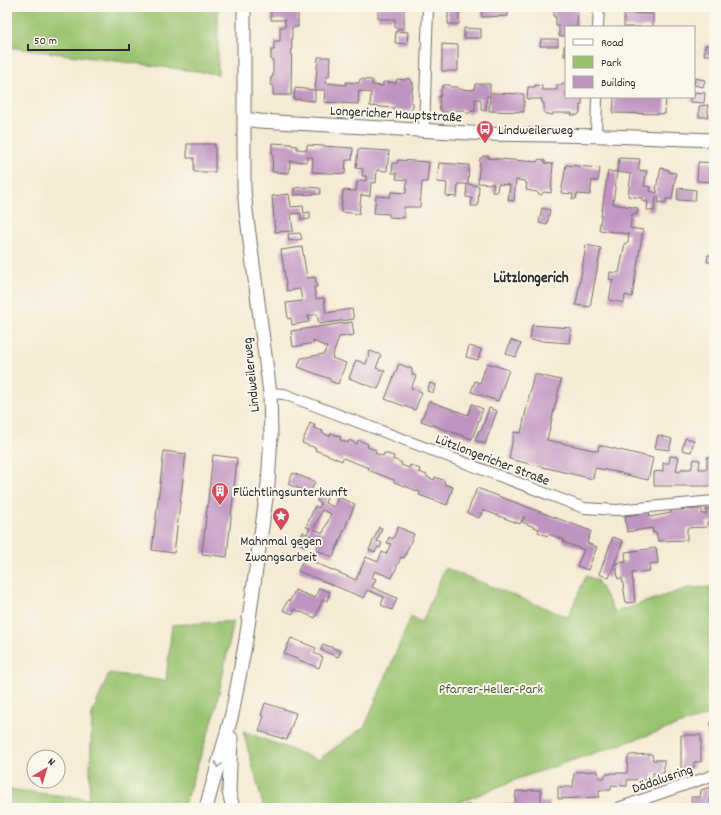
<svg xmlns="http://www.w3.org/2000/svg" width="721" height="815" font-family="Dekko,sans-serif">
<style>
.green{fill:#9ac36f;stroke:#62774d}
.building{fill:#bf94c1;fill-rule:evenodd}
.lines{fill:none;stroke-linecap:round;stroke-linejoin:round}
.minor-casing{stroke:#726e66;stroke-width:12}
.tertiary-casing{stroke:#726e66;stroke-width:15}
.minor{stroke:#fff;stroke-width:10}
.tertiary{stroke:#fff;stroke-width:13}
.oneway{stroke:#a0a0a0}
.labels{text-anchor:middle;stroke-width:4;stroke-linejoin:round;paint-order:stroke}
.street-label{font-size:14px;fill:#2b2b2b;stroke:#fbf7ec}
.poi-label{font-size:14px;fill:#2b2b2b;stroke:#fbf7ec;text-anchor:start}
.park-label{font-size:14px;fill:#4c593f;stroke:#fbf7ec}
.neighbourhood-label{font-size:15px;font-weight:bold;fill:#2b2b2b;stroke:#fbf7ec}
</style>
<rect width="100%" height="100%" fill="#fbf7ec"/>
<filter id="ink" filterUnits="userSpaceOnUse"><feTurbulence type="fractalNoise" baseFrequency=".025" numOctaves="2"/><feDisplacementMap in="SourceGraphic" scale="8" xChannelSelector="R" yChannelSelector="G"/><feConvolveMatrix kernelMatrix="1 2 1 2 8 2 1 2 1" color-interpolation-filters="sRGB"/></filter>
<filter id="wash" filterUnits="userSpaceOnUse"><feTurbulence type="fractalNoise" baseFrequency=".012" numOctaves="4" result="noise"/><feDisplacementMap in="SourceGraphic" scale="16" xChannelSelector="R" yChannelSelector="G"/><feGaussianBlur stdDeviation="0.9" result="paint"/><feColorMatrix in="noise" values="0 0 0 0 0 0 0 0 0 0 0 0 0 0 0 0 0 1.4 0 .05"/><feComposite in="paint" operator="in"/></filter>
<g filter="url(#wash)">
<rect width="100%" height="100%" fill="#f5ead4"/>
<g class="green">
<path d="M 7,7 L 218,7 L 218,74 L 7,47 Z"/>
<path d="M 445,568 L 568,617 L 586,576 L 597,580 L 615,612 L 688,588 L 714,587 L 714,713 L 520,778 L 456,804 L 449,808 L 264,808 L 243,731 L 318,760 L 365,726 L 411,617 L 422,622 Z"/>
<path d="M 234,621 L 214,716 L 183,808 L 7,808 L 7,789 L 89,799 L 92,714 L 109,673 L 166,681 L 172,625 Z"/>
</g>
<g id="blocks">
<g class="building">
<path d="M 273,7 L 301,7 L 301,9 L 298,9 L 298,27 L 292,27 L 291,95 L 273,95 L 273,85 L 270,85 L 271,77 L 273,77 L 273,60 L 271,60 L 271,50 L 274,50 L 274,41 L 280,41 L 280,27 L 285,27 L 285,20 L 271,20 L 271,11 L 273,11 Z"/>
<path d="M 378,7 L 408,7 L 408,8 L 404,9 L 404,29 L 395,28 L 395,19 L 378,19 Z"/>
<path d="M 446,7 L 465,7 L 463,10 L 459,11 L 459,24 L 448,24 L 448,11 L 446,11 Z"/>
<path d="M 481,7 L 508,7 L 508,16 L 482,17 Z"/>
<path d="M 558,7 L 578,7 L 577,27 L 566,27 L 566,36 L 559,36 L 559,26 L 556,26 L 556,17 L 554,17 L 554,8 L 558,8 Z"/>
<rect x="612" y="7" width="13" height="2"/>
<path d="M 624,13 L 653,14 L 653,27 L 624,27 Z"/>
<path d="M 464,28 L 481,29 L 481,38 L 464,38 Z"/>
<path d="M 712,29 L 714,29 L 714,39 L 712,38 Z"/>
<path d="M 396,31 L 408,32 L 407,44 L 395,43 Z"/>
<path d="M 541,39 L 558,39 L 558,46 L 540,46 Z"/>
<path d="M 442,44 L 458,45 L 458,71 L 442,71 Z"/>
<path d="M 705,45 L 714,45 L 714,55 L 704,55 Z"/>
<rect x="564" y="46" width="2" height="10"/>
<path d="M 318,57 L 330,57 L 329,77 L 326,77 L 325,83 L 346,85 L 346,82 L 359,83 L 360,79 L 372,80 L 372,85 L 383,86 L 383,82 L 396,83 L 397,79 L 405,80 L 407,78 L 410,79 L 413,83 L 411,101 L 413,103 L 413,107 L 410,111 L 394,110 L 394,108 L 370,106 L 371,93 L 359,91 L 358,104 L 324,102 L 325,90 L 315,90 Z"/>
<path d="M 695,78 L 705,80 L 703,87 L 694,85 Z"/>
<path d="M 563,83 L 566,83 L 566,97 L 581,97 L 582,98 L 582,105 L 580,105 L 580,113 L 579,113 L 578,115 L 571,115 L 572,113 L 553,113 L 553,115 L 546,114 L 546,113 L 544,113 L 544,103 L 542,103 L 542,99 L 527,99 L 528,87 L 535,87 L 535,85 L 542,86 L 542,90 L 557,90 L 557,85 L 563,85 Z"/>
<path d="M 475,84 L 490,84 L 490,93 L 524,94 L 524,112 L 489,111 L 490,96 L 487,96 L 486,110 L 481,110 L 481,99 L 475,99 L 475,111 L 472,111 L 468,114 L 464,110 L 450,110 L 450,112 L 442,112 L 442,110 L 440,110 L 439,96 L 441,96 L 441,89 L 442,89 L 443,85 L 450,85 L 450,87 L 458,87 L 458,89 L 474,90 Z"/>
<path d="M 295,88 L 315,90 L 315,101 L 294,99 Z"/>
<path d="M 694,92 L 705,93 L 704,103 L 690,102 L 690,97 L 694,97 Z"/>
<path d="M 614,97 L 666,97 L 665,114 L 613,113 Z"/>
<path d="M 708,105 L 708,117 L 699,117 L 699,106 Z"/>
<path d="M 272,143 L 291,144 L 291,145 L 297,146 L 297,149 L 307,150 L 307,145 L 353,148 L 352,160 L 346,160 L 345,174 L 312,172 L 313,157 L 307,157 L 306,162 L 290,161 L 289,173 L 272,172 L 273,154 L 272,153 Z"/>
<path d="M 187,144 L 215,144 L 215,172 L 194,172 L 194,158 L 187,158 Z"/>
<path d="M 358,149 L 389,151 L 387,171 L 377,170 L 376,183 L 371,182 L 370,196 L 361,195 L 359,214 L 341,212 L 343,190 L 356,191 L 357,183 L 360,180 L 366,181 L 366,176 L 362,176 L 363,169 L 356,168 Z"/>
<path d="M 483,156 L 489,156 L 488,158 L 537,162 L 538,160 L 541,159 L 545,161 L 545,163 L 553,164 L 551,193 L 544,192 L 541,195 L 539,194 L 537,192 L 526,190 L 527,183 L 525,183 L 525,181 L 516,180 L 514,201 L 508,200 L 510,185 L 498,184 L 497,192 L 492,192 L 494,184 L 478,183 L 480,158 L 482,158 Z"/>
<path d="M 619,158 L 640,159 L 638,170 L 647,171 L 644,186 L 651,187 L 650,191 L 657,193 L 657,190 L 656,190 L 658,178 L 659,178 L 661,168 L 669,170 L 669,172 L 676,173 L 672,199 L 666,199 L 666,203 L 658,202 L 659,197 L 656,197 L 654,211 L 647,210 L 648,202 L 642,201 L 642,198 L 628,196 L 631,174 L 617,172 L 613,204 L 638,208 L 637,214 L 632,214 L 630,228 L 643,230 L 632,297 L 625,295 L 624,303 L 609,300 L 613,280 L 609,279 L 610,272 L 619,273 L 625,243 L 628,243 L 629,234 L 599,230 L 608,171 L 617,172 Z"/>
<path d="M 398,160 L 429,162 L 427,182 L 422,182 L 420,207 L 404,207 L 404,218 L 389,217 L 389,214 L 374,213 L 376,196 L 390,197 L 391,192 L 406,193 L 407,180 L 396,179 L 397,173 L 392,173 L 393,163 L 397,163 Z"/>
<path d="M 698,162 L 714,163 L 714,182 L 697,181 Z"/>
<path d="M 439,163 L 469,165 L 468,184 L 479,186 L 478,206 L 471,206 L 472,198 L 466,197 L 467,184 L 458,184 L 457,197 L 446,196 L 447,183 L 437,182 Z"/>
<path d="M 566,165 L 600,168 L 598,181 L 592,181 L 590,195 L 577,194 L 576,199 L 572,199 L 573,194 L 561,193 Z"/>
<path d="M 305,187 L 320,188 L 320,194 L 294,195 L 294,188 Z"/>
<path d="M 678,188 L 696,190 L 695,201 L 677,200 Z"/>
<path d="M 289,194 L 291,207 L 303,206 L 304,213 L 310,212 L 310,219 L 301,220 L 301,213 L 291,214 L 293,231 L 275,232 L 272,196 Z"/>
<path d="M 542,208 L 550,210 L 547,225 L 539,223 Z"/>
<path d="M 300,233 L 302,239 L 289,241 L 288,234 Z"/>
<path d="M 586,245 L 601,248 L 590,307 L 576,305 Z"/>
<path d="M 302,247 L 307,278 L 315,277 L 317,287 L 314,287 L 316,299 L 324,298 L 326,313 L 352,309 L 354,319 L 319,324 L 317,314 L 308,316 L 309,322 L 292,325 L 291,318 L 288,319 L 286,303 L 302,301 L 300,289 L 287,291 L 281,250 Z"/>
<path d="M 708,255 L 714,255 L 714,262 L 707,262 Z"/>
<path d="M 352,322 L 354,335 L 339,337 L 332,358 L 346,363 L 338,384 L 330,381 L 330,379 L 298,367 L 301,358 L 324,354 L 327,347 L 313,341 L 314,343 L 293,347 L 291,331 Z"/>
<path d="M 532,325 L 571,328 L 569,343 L 530,340 Z"/>
<path d="M 511,340 L 521,344 L 516,357 L 506,354 Z"/>
<path d="M 469,346 L 481,349 L 478,360 L 466,357 Z"/>
<path d="M 370,351 L 381,355 L 376,368 L 385,371 L 378,389 L 349,378 L 356,360 L 366,364 Z"/>
<path d="M 487,363 L 509,370 L 498,401 L 471,392 L 475,381 L 480,383 Z"/>
<path d="M 399,364 L 412,369 L 412,374 L 416,376 L 411,388 L 422,392 L 415,410 L 385,399 Z"/>
<path d="M 534,374 L 561,380 L 547,440 L 598,451 L 599,445 L 653,458 L 648,480 L 622,474 L 622,473 L 595,468 L 593,479 L 509,459 L 514,432 L 521,433 Z"/>
<path d="M 430,383 L 436,385 L 433,393 L 427,391 Z"/>
<path d="M 429,401 L 468,415 L 472,404 L 483,409 L 472,439 L 421,421 Z"/>
<path d="M 489,408 L 497,411 L 485,444 L 475,440 L 479,430 L 481,431 Z"/>
<path d="M 310,423 L 315,425 L 314,428 L 323,431 L 322,433 L 330,436 L 331,433 L 341,437 L 340,440 L 348,443 L 349,440 L 357,444 L 358,440 L 368,444 L 367,447 L 376,450 L 375,453 L 383,456 L 384,453 L 394,456 L 393,459 L 402,463 L 401,465 L 409,468 L 410,465 L 420,469 L 419,472 L 427,475 L 427,477 L 434,480 L 435,477 L 445,481 L 444,484 L 453,487 L 447,505 L 419,495 L 420,492 L 394,482 L 394,480 L 368,470 L 369,468 L 343,458 L 342,461 L 328,455 L 315,450 L 316,448 L 302,443 Z"/>
<path d="M 658,435 L 672,439 L 669,450 L 655,448 Z"/>
<path d="M 685,438 L 694,440 L 691,452 L 682,450 Z"/>
<path d="M 164,451 L 186,454 L 174,553 L 152,550 Z"/>
<path d="M 213,455 L 237,458 L 227,557 L 202,554 Z"/>
<path d="M 670,456 L 679,457 L 676,471 L 680,472 L 681,469 L 691,469 L 694,459 L 700,460 L 699,469 L 707,469 L 707,457 L 713,457 L 714,486 L 654,486 L 654,472 L 663,471 L 663,463 L 669,463 Z"/>
<path d="M 293,473 L 315,482 L 310,493 L 288,484 Z"/>
<path d="M 477,488 L 591,531 L 587,543 L 597,547 L 588,570 L 577,566 L 584,550 L 563,542 L 564,540 L 548,534 L 547,536 L 538,532 L 539,529 L 522,522 L 525,517 L 523,516 L 520,524 L 483,510 L 479,518 L 467,513 Z"/>
<path d="M 321,490 L 329,493 L 325,503 L 334,507 L 338,497 L 355,504 L 333,557 L 316,550 L 320,540 L 310,536 L 306,546 L 299,543 L 303,532 L 307,534 L 310,528 L 306,527 L 315,506 L 319,508 L 321,503 L 317,501 ZM 322,510 L 331,514 L 323,533 L 314,529 Z"/>
<path d="M 702,509 L 702,514 L 707,514 L 706,509 L 714,509 L 714,522 L 707,522 L 707,527 L 687,528 L 687,540 L 658,541 L 656,532 L 653,533 L 652,528 L 627,532 L 625,516 L 649,512 L 650,517 L 671,513 L 671,510 Z"/>
<path d="M 712,526 L 714,526 L 714,534 L 711,533 Z"/>
<path d="M 379,527 L 382,528 L 377,541 L 382,543 L 380,548 L 378,547 L 375,552 L 369,550 Z"/>
<path d="M 398,527 L 414,534 L 404,558 L 401,557 L 392,578 L 375,571 L 372,577 L 376,579 L 372,587 L 397,598 L 392,610 L 381,605 L 384,597 L 367,590 L 364,598 L 298,571 L 304,558 L 356,580 L 366,557 L 378,562 L 382,552 L 386,554 L 391,544 L 387,543 L 389,537 L 393,539 Z"/>
<path d="M 613,537 L 623,541 L 609,578 L 599,574 Z"/>
<path d="M 656,548 L 658,563 L 649,564 L 650,571 L 632,573 L 635,602 L 626,603 L 622,578 L 618,579 L 616,563 L 626,562 L 625,552 Z"/>
<path d="M 319,588 L 330,592 L 327,601 L 323,599 L 315,618 L 294,609 L 293,614 L 283,610 L 288,600 L 290,601 L 295,590 L 315,598 Z"/>
<path d="M 291,638 L 316,648 L 314,653 L 323,657 L 319,668 L 284,654 Z"/>
<path d="M 323,644 L 341,651 L 338,657 L 321,650 Z"/>
<path d="M 265,703 L 296,713 L 287,740 L 259,731 L 264,716 L 261,715 Z"/>
<rect x="711" y="722" width="3" height="12"/>
<path d="M 681,735 L 701,735 L 701,762 L 694,762 L 694,768 L 681,768 Z"/>
<path d="M 652,754 L 653,760 L 664,760 L 664,773 L 653,773 L 653,779 L 627,780 L 627,786 L 611,785 L 611,790 L 599,790 L 599,797 L 558,799 L 558,787 L 573,787 L 574,774 L 576,772 L 598,771 L 599,778 L 604,778 L 606,774 L 611,774 L 611,773 L 627,773 L 628,757 L 630,755 Z"/>
<path d="M 714,786 L 714,797 L 710,797 L 710,808 L 692,808 L 691,797 L 700,797 L 701,790 Z"/>
<path d="M 528,790 L 541,790 L 541,802 L 550,802 L 550,808 L 504,808 L 504,804 L 515,804 L 516,791 L 528,791 Z"/>
<rect x="465" y="805" width="27" height="3"/>
</g>
</g>
</g>
<g filter="url(#ink)">
<use href="#blocks" fill-opacity="0" stroke="#726e66" stroke-width="1"/>
<g class="lines">
<defs>
<g id="minor">
<path d="M 598,27 L 599,7"/>
<path d="M 424,131 L 428,7"/>
<path d="M 596,136 L 597,97"/>
<path d="M 270,393 L 284,394 L 584,508 L 617,510 L 714,501"/>
<path d="M 618,808 L 714,775"/>
</g>
<g id="tertiary">
<path d="M 245,119 L 259,121 L 488,134 L 608,136 L 714,140"/>
<path d="M 231,738 L 229,792 L 233,808"/>
<path d="M 206,808 L 232,714 L 246,640 L 268,484 L 271,436 L 270,393 L 246,211 L 244,188 L 244,7"/>
</g>
</defs>
<use href="#minor" class="minor-casing"/>
<use href="#tertiary" class="tertiary-casing"/>
<use href="#minor" class="minor"/>
<use href="#tertiary" class="tertiary"/>
</g>
<defs><path id="oneway-chevron" d="M-2-3.5L2.5 0L-2 3.5" fill="none" stroke-width="1.6" stroke-linecap="round" stroke-linejoin="round"/></defs>
<use class="oneway" href="#oneway-chevron" transform="translate(218 765) rotate(105)"/>
</g>
<defs>
<symbol id="bus-pin" viewBox="-11 -11 22 30"><path d="M0 17L-7.5 6A9.5 9.5 0 1 1 7.5 6Z" fill="#d1495b" stroke="#fbf7ec"/><path d="M-5-6H5V4H4V6H2V4H-2V6H-4V4H-5ZM-3.5-4V0h7V-4ZM-3.5 1.2v1.5H-2V1.2ZM2 1.2v1.5H3.5V1.2Z" fill="#fff"/></symbol>
<symbol id="building-pin" viewBox="-11 -11 22 30"><path d="M0 17L-7.5 6A9.5 9.5 0 1 1 7.5 6Z" fill="#d1495b" stroke="#fbf7ec"/><path d="M-4-6H4V6H1V3H-1V6H-4ZM-2.5-4.3h1.7v1.8h-1.7ZM.8-4.3h1.7v1.8H.8ZM-2.5-1h1.7V.8h-1.7ZM.8-1h1.7V.8H.8Z" fill="#fff"/></symbol>
<symbol id="sight-pin" viewBox="-11 -11 22 30"><path d="M0 17L-7.5 6A9.5 9.5 0 1 1 7.5 6Z" fill="#d1495b" stroke="#fbf7ec"/><path d="M0-6L1.8-2.2L6-1.7L2.9 1.2L3.7 5.4L0 3.3L-3.7 5.4L-2.9 1.2L-6-1.7L-1.8-2.2Z" fill="#fff"/></symbol>
</defs>
<g fill-rule="evenodd">
<use href="#bus-pin" x="475" y="119" width="20" height="27"/>
<use href="#building-pin" x="210" y="481" width="20" height="27"/>
<use href="#sight-pin" x="271" y="506" width="20" height="27"/>
</g>
<g class="labels">
<g class="street-label">
<text transform="translate(396 113) rotate(3)" y="5">Longericher Hauptstraße</text>
<text transform="translate(250 375) rotate(-96)" y="5">Lindweilerweg</text>
<text transform="translate(493 459) rotate(21)" y="5">Lützlongericher Straße</text>
<text transform="translate(662 778) rotate(-19)" y="5">Dädalusring</text>
</g>
<g class="poi-label">
<text x="498" y="134">Lindweilerweg</text>
<text x="233" y="496">Flüchtlingsunterkunft</text>
<text x="281" y="545" text-anchor="middle">Mahnmal gegen<tspan x="281" dy="16">Zwangsarbeit</tspan></text>
</g>
<g class="park-label">
<text x="491" y="693">Pfarrer-Heller-Park</text>
</g>
<g class="neighbourhood-label">
<text x="531" y="282">Lützlongerich</text>
</g>
</g>
<rect width="721" height="815" fill="none" stroke="#fbf7ec" stroke-width="24"/>
<rect x="565" y="26" width="130" height="72" fill="#fbf7ec" stroke="#a8a59f"/>
<rect x="573" y="39" width="20" height="6" fill="#ffffff" stroke="#a8a59f"/>
<text x="601" y="46" font-size="12" fill="#2b2b2b">Road</text>
<rect x="573" y="56" width="20" height="12" fill="#9ac36f" stroke="#a8a59f"/>
<text x="601" y="66" font-size="12" fill="#2b2b2b">Park</text>
<rect x="573" y="76" width="20" height="12" fill="#bf94c1" stroke="#a8a59f"/>
<text x="601" y="86" font-size="12" fill="#2b2b2b">Building</text>
<g transform="translate(46 769) rotate(38)"><circle r="19" fill="#fbf7ec" stroke="#a8a59f"/>
<path d="M0-3L7 15L0 10L-7 15Z" fill="#d1495b"/>
<text y="-6" font-size="11" font-weight="bold" text-anchor="middle" fill="#2b2b2b">N</text>
</g>
<path d="M28 44v6h101v-6" fill="none" stroke="#2b2b2b" stroke-width="2"/>
<text x="34" y="44" font-size="12" fill="#2b2b2b" stroke="#fbf7ec" stroke-width="3" paint-order="stroke">50 m</text>
</svg>
